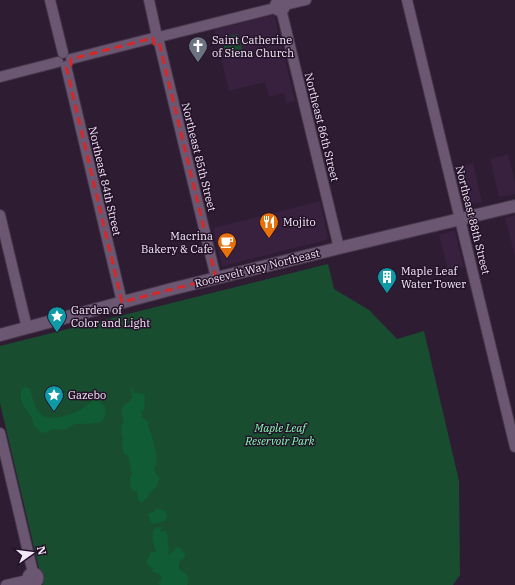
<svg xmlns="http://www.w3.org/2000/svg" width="515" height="585" font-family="'IBM Plex Serif',serif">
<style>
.built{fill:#37213e}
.green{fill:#184e2f}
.forest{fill:#0f5c35}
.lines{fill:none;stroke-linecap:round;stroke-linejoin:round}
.street-casing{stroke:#46374b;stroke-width:12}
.secondary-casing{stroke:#46374b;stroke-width:14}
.street{stroke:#6c5772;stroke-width:10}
.secondary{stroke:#6c5772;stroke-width:12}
.marked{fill:none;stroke:#d62828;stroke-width:3;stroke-dasharray:8 5;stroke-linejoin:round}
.labels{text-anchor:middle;stroke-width:3;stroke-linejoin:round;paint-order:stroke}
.poi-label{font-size:11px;fill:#f5e9f8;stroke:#241229;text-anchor:start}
.street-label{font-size:11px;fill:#f5e9f8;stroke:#241229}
.park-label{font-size:11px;font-style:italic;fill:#85feb4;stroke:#241229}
</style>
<rect width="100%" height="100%" fill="#2e1c33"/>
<g class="built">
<path d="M 273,15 L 275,17 L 295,101 L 286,103 L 284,93 L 269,97 L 265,82 L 229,91 L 214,30 Z"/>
<path d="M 508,154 L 515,182 L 515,194 L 499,197 L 490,159 Z"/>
<path d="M 473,163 L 482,202 L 464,206 L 455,168 Z"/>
<path d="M 320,201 L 328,238 L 326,240 L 224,266 L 222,265 L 213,228 Z"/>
<path d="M 515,215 L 515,256 L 505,218 Z"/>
<path d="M 453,231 L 455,232 L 464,267 L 448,271 L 439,235 Z"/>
</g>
<g class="green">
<path d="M 238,34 L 243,53 L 226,57 L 222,38 Z"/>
<path d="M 328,264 L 334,289 L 369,310 L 397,339 L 424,331 L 459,481 L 460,575 L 453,585 L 43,585 L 0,403 L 0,346 Z"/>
</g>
<g class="forest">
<path d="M 24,387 L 26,387 L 30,389 C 33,398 34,409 42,415 C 51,422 73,414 82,409 C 86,406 90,403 94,399 C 106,403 109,412 102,422 C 97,423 91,423 86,424 C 83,424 79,423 76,424 C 72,425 69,428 65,429 C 57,431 54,426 47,433 L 41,432 C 32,427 34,420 29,413 C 28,411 26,410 25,408 C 21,402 18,392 24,387 Z"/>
<path d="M 132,388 L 133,390 L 133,393 L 139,393 L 144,394 L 145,397 L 144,410 L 141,411 L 142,418 L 145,419 L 149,423 L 148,426 L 152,436 L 157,457 L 156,459 L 157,465 L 154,466 C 154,472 156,474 160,478 L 156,487 L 152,491 L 142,503 L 138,500 L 138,495 L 136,490 L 133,491 L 131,488 L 130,478 L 132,474 L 128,455 L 124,454 L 122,446 L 123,439 L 122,436 L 121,425 L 124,423 L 121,410 L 126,403 L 130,402 L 132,397 L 130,389 Z"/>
<path d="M 154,509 L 164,510 L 166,511 L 165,514 L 167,514 L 167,518 L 165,521 L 153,524 L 151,523 L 148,514 L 149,513 L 154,512 L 155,511 Z"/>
<path d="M 161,527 L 162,528 L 160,530 L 160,532 L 162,532 L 165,531 L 167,532 L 166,534 L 168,535 L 168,537 L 167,540 L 168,542 L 167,545 C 170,548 169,550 168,554 L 169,555 L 177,547 L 181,548 L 182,551 L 186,554 L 184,558 L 179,562 L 179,569 C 186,573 191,576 187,585 L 160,585 L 158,583 L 161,581 L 161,577 L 160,574 L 156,573 L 152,571 L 153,568 L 150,567 L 146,562 L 146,561 L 150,556 L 150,553 L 155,552 L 156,551 C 154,545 150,535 154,530 C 155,528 159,527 161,527 Z"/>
</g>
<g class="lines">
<defs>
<g id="street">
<path d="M 50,0 L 63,53"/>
<path d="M 149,0 L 156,32"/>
<path d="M 407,0 L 515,447"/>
<circle cx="280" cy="6" r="5"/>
<path d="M 285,5 L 306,0"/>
<path d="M 281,11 L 283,17 L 339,248"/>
<path d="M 163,36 L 275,8"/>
<path d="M 159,42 L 216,278"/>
<path d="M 71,59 L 153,38"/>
<path d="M 66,66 L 122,302"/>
<path d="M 0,77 L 58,62"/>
<path d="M 0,215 L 27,328"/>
<path d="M 0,433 L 33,573"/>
<circle cx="33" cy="578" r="5.5"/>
<path d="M 6,585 L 28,580"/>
</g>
<path id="secondary" d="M 0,335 L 172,289 L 339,248 L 515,206"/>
</defs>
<use href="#street" class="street-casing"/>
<use href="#secondary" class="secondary-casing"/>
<use href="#street" class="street"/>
<use href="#secondary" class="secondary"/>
</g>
<path class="marked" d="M 153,38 L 154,44 L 159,42 L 216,278 L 122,302 L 66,66 L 71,65 L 71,59 Z"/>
<defs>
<symbol id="church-pin" viewBox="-11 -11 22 30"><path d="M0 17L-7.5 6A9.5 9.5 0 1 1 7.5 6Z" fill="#6b7280" stroke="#241229"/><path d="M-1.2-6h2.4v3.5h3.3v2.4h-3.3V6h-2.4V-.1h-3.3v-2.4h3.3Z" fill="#fff"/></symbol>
<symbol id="restaurant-pin" viewBox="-11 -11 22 30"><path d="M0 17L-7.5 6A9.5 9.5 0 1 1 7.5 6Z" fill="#e8710a" stroke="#241229"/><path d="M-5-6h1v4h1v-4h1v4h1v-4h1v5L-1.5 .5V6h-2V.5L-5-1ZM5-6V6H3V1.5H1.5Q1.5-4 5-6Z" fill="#fff"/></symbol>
<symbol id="cafe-pin" viewBox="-11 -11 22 30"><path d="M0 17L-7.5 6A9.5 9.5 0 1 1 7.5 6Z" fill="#e8710a" stroke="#241229"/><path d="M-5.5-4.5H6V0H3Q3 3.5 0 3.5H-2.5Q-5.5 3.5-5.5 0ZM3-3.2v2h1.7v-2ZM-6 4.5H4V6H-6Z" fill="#fff"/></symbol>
<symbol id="building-pin" viewBox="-11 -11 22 30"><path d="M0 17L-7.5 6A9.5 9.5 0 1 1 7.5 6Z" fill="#0f9aa8" stroke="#241229"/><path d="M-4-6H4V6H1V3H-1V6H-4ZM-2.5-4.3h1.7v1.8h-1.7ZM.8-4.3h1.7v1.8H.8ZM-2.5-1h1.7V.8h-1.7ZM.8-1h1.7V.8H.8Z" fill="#fff"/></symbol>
<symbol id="sight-pin" viewBox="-11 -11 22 30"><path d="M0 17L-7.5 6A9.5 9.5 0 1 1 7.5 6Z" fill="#0f9aa8" stroke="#241229"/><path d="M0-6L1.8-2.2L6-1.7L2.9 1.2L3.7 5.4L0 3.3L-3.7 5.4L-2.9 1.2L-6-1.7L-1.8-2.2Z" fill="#fff"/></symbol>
</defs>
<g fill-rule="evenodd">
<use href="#church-pin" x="187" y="35" width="22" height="30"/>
<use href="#restaurant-pin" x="258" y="211" width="22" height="30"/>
<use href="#cafe-pin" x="216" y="231" width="22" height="30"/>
<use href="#building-pin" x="376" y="266" width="22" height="30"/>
<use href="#sight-pin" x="46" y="305" width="22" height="30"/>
<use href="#sight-pin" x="43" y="384" width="22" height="30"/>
</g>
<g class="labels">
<g class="poi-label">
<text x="212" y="44">Saint Catherine<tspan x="212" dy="13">of Siena Church</tspan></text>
<text x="283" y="226">Mojito</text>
<text x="213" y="240" text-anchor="end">Macrina<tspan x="213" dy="13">Bakery &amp; Cafe</tspan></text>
<text x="401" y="275">Maple Leaf<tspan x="401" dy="13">Water Tower</tspan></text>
<text x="71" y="314">Garden of<tspan x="71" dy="13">Color and Light</tspan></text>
<text x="68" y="399">Gazebo</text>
</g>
<g class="street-label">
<text transform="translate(322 127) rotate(76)" y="4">Northeast 86th Street</text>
<text transform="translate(199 157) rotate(76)" y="4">Northeast 85th Street</text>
<text transform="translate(105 181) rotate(77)" y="4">Northeast 84th Street</text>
<text transform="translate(473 220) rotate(76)" y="4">Northeast 88th Street</text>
<text transform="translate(257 268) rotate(-14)" y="4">Roosevelt Way Northeast</text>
</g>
<g class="park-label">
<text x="280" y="432">Maple Leaf<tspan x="280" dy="13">Reservoir Park</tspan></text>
</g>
</g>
<g transform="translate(32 553) rotate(76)" stroke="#241229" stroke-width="3" paint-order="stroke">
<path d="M0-3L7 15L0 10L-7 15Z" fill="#f5e9f8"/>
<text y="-6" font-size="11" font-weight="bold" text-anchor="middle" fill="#f5e9f8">N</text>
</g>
</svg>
